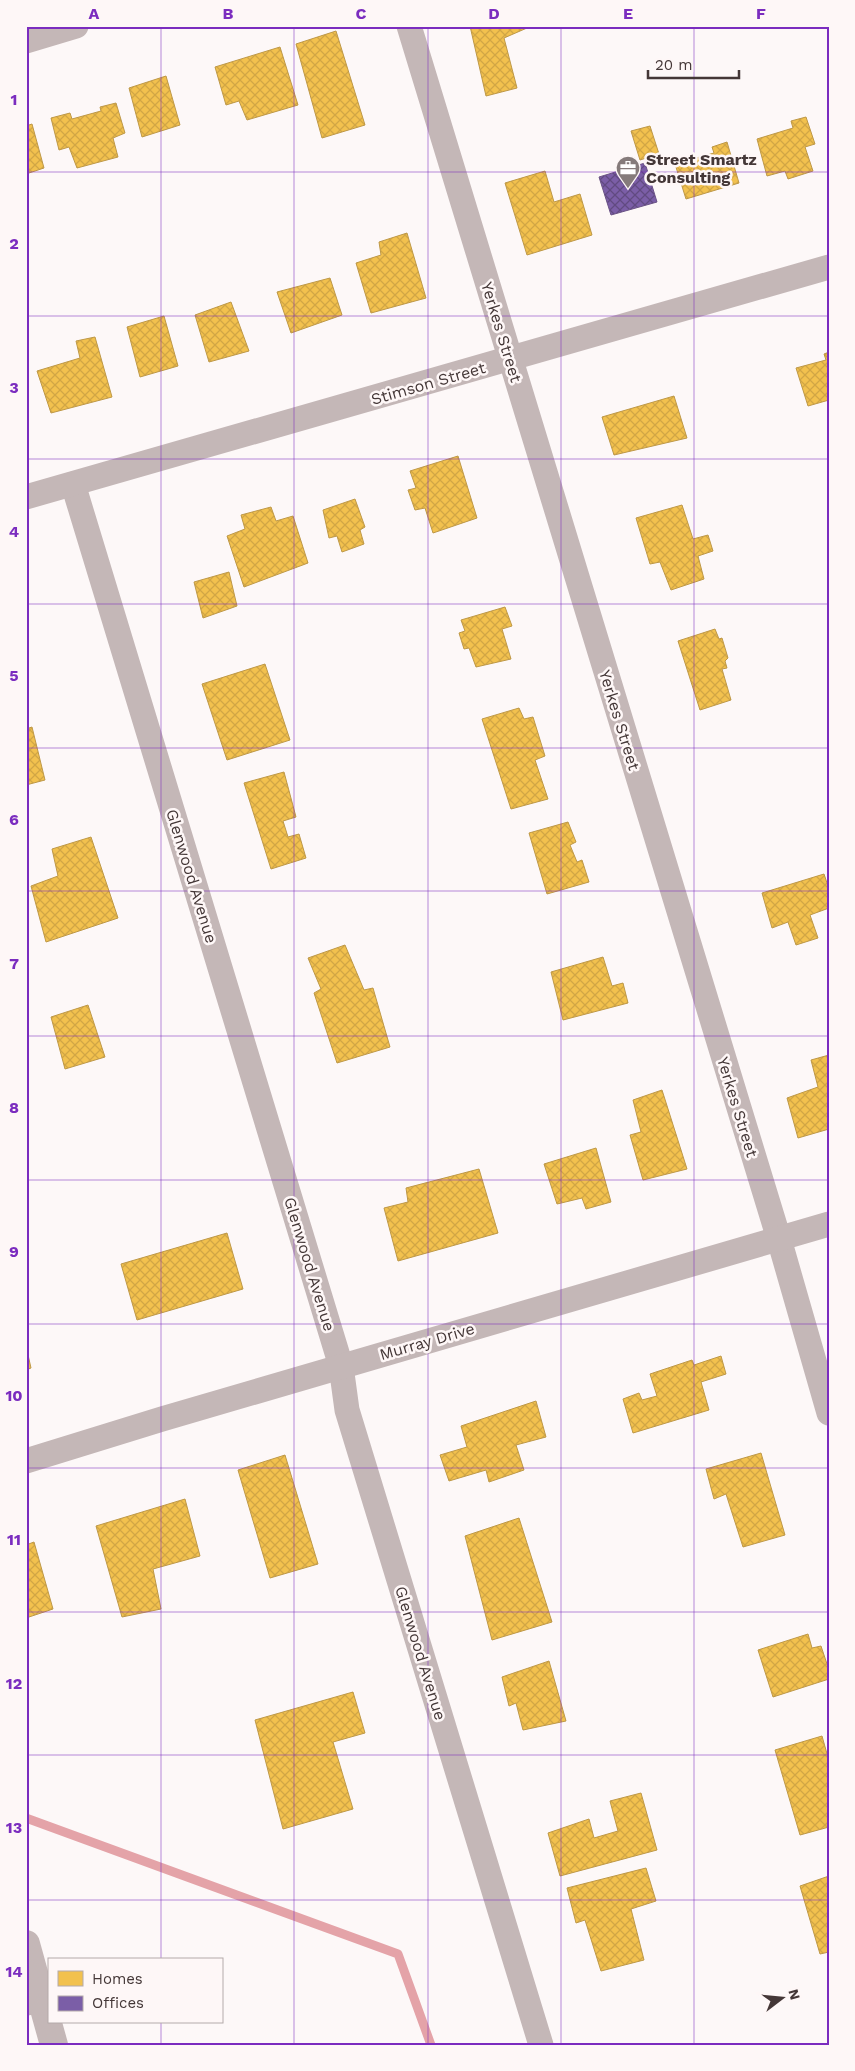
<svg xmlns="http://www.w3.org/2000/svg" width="855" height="2071" font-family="'Work Sans',sans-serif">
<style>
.homes{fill:url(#homes-cross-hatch);stroke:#be9847}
.offices{fill:url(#offices-cross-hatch);stroke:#6a5285}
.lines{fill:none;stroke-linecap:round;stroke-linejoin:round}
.stream{stroke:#e4a3a8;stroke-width:9}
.service{stroke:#c4b7b7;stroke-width:12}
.minor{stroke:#c4b7b7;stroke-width:25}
.tertiary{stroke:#c4b7b7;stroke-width:28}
.grid{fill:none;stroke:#7b2cbf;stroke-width:1;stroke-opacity:0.55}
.labels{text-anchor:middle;stroke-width:5;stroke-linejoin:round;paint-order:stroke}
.poi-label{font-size:16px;font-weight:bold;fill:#443737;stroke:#fef7f7;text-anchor:start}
.street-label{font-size:16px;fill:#443737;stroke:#fef7f7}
.neatline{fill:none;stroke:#7b2cbf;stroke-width:2}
.grid-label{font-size:16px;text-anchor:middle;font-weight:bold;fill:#7b2cbf}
</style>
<defs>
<pattern id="homes-cross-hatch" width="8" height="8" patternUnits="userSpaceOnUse" patternTransform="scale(1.25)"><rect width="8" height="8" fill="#f2c14e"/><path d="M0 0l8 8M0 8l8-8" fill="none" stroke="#d1a645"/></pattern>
<pattern id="offices-cross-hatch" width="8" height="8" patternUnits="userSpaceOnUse" patternTransform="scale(1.25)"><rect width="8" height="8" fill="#7b5ea7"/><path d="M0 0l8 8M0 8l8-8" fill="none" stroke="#614a81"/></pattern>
</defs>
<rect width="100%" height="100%" fill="#fdf8f8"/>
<g class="homes">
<path d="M 470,26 L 527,26 L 527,28 L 504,38 L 517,88 L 486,96 Z"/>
<path d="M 336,31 L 365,125 L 322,138 L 296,44 Z"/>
<path d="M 280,47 L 298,105 L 247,120 L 239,101 L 226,105 L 215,67 Z"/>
<path d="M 166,76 L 180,125 L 142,137 L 129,88 Z"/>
<path d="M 116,103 L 125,133 L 113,138 L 118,157 L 77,168 L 69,147 L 59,150 L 51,118 L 70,113 L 72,119 L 101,111 L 100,107 Z"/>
<path d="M 806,117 L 815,144 L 805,147 L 813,171 L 788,179 L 785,171 L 767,176 L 757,139 L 793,128 L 791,121 Z"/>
<path d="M 32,124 L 44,168 L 26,174 L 26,126 Z"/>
<path d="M 650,126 L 659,154 L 640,160 L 631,131 Z"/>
<path d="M 727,142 L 739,183 L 686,199 L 675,164 L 714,153 L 712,147 Z"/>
<path d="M 545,171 L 554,202 L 580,194 L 592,235 L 527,255 L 505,183 Z"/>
<path d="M 407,233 L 426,298 L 371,313 L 356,263 L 381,255 L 379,242 Z"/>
<path d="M 330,278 L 342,315 L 291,333 L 277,292 Z"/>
<path d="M 231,302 L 249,351 L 209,362 L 195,315 Z"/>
<path d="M 164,316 L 178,366 L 140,377 L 127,327 Z"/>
<path d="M 95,337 L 112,397 L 51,413 L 37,371 L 80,358 L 76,341 Z"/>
<path d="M 829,352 L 829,400 L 808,406 L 796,368 L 826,360 L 824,354 Z"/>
<path d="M 674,396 L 687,438 L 614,455 L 602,417 Z"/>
<path d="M 458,456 L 477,518 L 433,533 L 425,508 L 415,510 L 408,490 L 416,488 L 410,471 Z"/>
<path d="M 355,499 L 365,527 L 360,530 L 364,544 L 342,552 L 337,536 L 329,538 L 323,510 Z"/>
<path d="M 682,505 L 693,539 L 708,535 L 713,551 L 698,556 L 704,579 L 671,590 L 660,562 L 650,564 L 636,518 Z"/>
<path d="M 271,507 L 276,521 L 293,516 L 308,563 L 244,587 L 227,536 L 245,529 L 241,515 Z"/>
<path d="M 229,572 L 237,606 L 203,618 L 194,582 Z"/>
<path d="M 505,607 L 512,626 L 502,629 L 511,659 L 476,667 L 469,648 L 464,649 L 459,633 L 465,631 L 461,620 Z"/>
<path d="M 715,629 L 719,639 L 722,638 L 728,658 L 725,661 L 727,668 L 722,669 L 731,700 L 700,710 L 678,641 Z"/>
<path d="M 265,664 L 290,740 L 227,760 L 202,684 Z"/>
<path d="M 519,708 L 524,719 L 533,717 L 545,756 L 535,760 L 548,799 L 511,809 L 482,719 Z"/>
<path d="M 32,727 L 45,780 L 26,785 L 26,729 Z"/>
<path d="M 284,772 L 296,817 L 283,821 L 288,837 L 299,834 L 306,858 L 271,869 L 244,783 Z"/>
<path d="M 568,822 L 576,842 L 570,845 L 577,862 L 582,860 L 589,882 L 547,894 L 529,833 Z"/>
<path d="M 91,837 L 118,918 L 46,942 L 31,886 L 58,876 L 52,849 Z"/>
<path d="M 824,874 L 829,889 L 829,908 L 810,915 L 818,938 L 796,945 L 788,922 L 772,928 L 762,893 Z"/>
<path d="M 345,945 L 364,990 L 373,988 L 390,1047 L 337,1063 L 314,993 L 321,989 L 308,958 Z"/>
<path d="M 603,957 L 612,986 L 623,983 L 628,1003 L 563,1020 L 551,972 Z"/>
<path d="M 88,1005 L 105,1057 L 65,1069 L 51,1017 Z"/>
<path d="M 829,1055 L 829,1129 L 798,1138 L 787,1098 L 818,1087 L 811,1060 Z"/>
<path d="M 662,1090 L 687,1169 L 643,1180 L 630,1135 L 641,1132 L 633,1100 Z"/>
<path d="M 596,1148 L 611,1202 L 586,1209 L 582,1198 L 557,1204 L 544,1164 Z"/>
<path d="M 479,1169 L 498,1233 L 398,1261 L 384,1208 L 408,1202 L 406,1188 Z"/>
<path d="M 227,1233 L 243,1289 L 137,1320 L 121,1264 Z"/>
<path d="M 26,1346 L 31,1368 L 26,1370 Z"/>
<path d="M 721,1356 L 726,1374 L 701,1382 L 709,1410 L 633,1433 L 623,1399 L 639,1393 L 642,1400 L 657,1396 L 650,1374 L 692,1360 L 694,1365 Z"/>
<path d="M 536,1401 L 546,1437 L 516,1445 L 524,1470 L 489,1482 L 486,1470 L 449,1481 L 440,1455 L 467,1447 L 461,1426 Z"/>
<path d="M 761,1453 L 785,1535 L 743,1547 L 726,1494 L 714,1499 L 706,1469 Z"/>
<path d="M 285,1455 L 318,1564 L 270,1578 L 238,1470 Z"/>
<path d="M 185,1499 L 200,1556 L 153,1569 L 161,1609 L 122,1617 L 96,1526 Z"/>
<path d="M 519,1518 L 552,1622 L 492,1640 L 465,1536 Z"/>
<path d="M 34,1542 L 53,1609 L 26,1618 L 26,1545 Z"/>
<path d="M 808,1634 L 812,1648 L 821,1646 L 829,1670 L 829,1679 L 773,1697 L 758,1650 Z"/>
<path d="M 549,1661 L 566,1721 L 523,1730 L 516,1703 L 509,1706 L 502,1677 Z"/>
<path d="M 353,1692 L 365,1733 L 333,1742 L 353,1809 L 283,1829 L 255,1720 Z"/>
<path d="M 822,1736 L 829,1761 L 829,1827 L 800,1835 L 775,1750 Z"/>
<path d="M 641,1793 L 657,1850 L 560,1876 L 548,1833 L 589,1819 L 594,1838 L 618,1831 L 610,1801 Z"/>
<path d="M 646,1868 L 656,1901 L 631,1909 L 644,1960 L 601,1971 L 585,1920 L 576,1923 L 567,1888 Z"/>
<path d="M 829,1876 L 829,1952 L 820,1954 L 800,1886 Z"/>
</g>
<path class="offices" d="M 645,163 L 657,202 L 611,215 L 599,177 Z"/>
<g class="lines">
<path class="stream" d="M 26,1818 L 398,1954 L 431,2045"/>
<path class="service" d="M 26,2010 L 44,2006"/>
<g class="minor">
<path d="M 409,26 L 779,1239 L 829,1413"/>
<path d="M 26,41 L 76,26"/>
<path d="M 73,484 L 341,1366 L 347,1410 L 541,2045"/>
<path d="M 26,497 L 829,267"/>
<path d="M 26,1461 L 162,1419 L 829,1224"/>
</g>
<path class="tertiary" d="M 26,1944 L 54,2045"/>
</g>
<path class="grid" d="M 161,26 L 161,1960M 294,26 L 294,2045M 428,26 L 428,2045M 561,26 L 561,2045M 694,26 L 694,2045M 26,172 L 829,172M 26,316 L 829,316M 26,459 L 829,459M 26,604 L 829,604M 26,748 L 829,748M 26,891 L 829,891M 26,1036 L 829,1036M 26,1180 L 829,1180M 26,1324 L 829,1324M 26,1468 L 829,1468M 26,1612 L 829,1612M 26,1755 L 829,1755M 26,1900 L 829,1900M 161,2022 L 161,2045"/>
<defs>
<symbol id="office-pin" viewBox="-11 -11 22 30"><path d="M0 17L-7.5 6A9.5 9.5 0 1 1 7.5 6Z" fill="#857b7b" stroke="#fef7f7"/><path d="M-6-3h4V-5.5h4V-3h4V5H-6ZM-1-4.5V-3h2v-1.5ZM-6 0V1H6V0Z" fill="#fff"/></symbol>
</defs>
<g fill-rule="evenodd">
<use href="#office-pin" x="614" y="154" width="28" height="38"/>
</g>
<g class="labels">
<g class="poi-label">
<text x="646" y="165">Street Smartz<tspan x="646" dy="18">Consulting</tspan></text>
</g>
<g class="street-label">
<text transform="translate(502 332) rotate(73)" y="6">Yerkes Street</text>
<text transform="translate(428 383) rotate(-16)" y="6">Stimson Street</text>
<text transform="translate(620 720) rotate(73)" y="6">Yerkes Street</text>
<text transform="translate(192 876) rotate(73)" y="6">Glenwood Avenue</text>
<text transform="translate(738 1107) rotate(73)" y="6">Yerkes Street</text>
<text transform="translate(310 1264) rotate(73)" y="6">Glenwood Avenue</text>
<text transform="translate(427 1341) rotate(-16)" y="6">Murray Drive</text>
<text transform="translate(421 1653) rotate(73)" y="6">Glenwood Avenue</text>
</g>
</g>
<rect width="855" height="2071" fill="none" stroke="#fef7f7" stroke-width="55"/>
<rect x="48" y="1958" width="175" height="65" fill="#fef7f7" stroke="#b4aaaa"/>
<rect x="58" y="1971" width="25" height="15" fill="#f2c14e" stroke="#b4aaaa"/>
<text x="92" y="1984" font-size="15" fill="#443737">Homes</text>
<rect x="58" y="1996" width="25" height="15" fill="#7b5ea7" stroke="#b4aaaa"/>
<text x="92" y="2008" font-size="15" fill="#443737">Offices</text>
<g transform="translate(782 1998) rotate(74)" stroke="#fef7f7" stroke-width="4" paint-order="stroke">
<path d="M0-4L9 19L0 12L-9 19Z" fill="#443737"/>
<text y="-8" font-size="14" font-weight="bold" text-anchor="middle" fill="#443737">N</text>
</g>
<path d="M648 70v8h91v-8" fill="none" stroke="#443737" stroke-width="2.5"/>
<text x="655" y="70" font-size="15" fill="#443737" stroke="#fef7f7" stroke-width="4" paint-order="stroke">20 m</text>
<rect x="28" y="28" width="800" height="2016" class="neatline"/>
<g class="grid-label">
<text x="94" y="19">A</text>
<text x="228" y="19">B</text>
<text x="361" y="19">C</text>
<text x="494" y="19">D</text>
<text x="628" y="19">E</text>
<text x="761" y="19">F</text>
<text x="14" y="105">1</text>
<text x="14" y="249">2</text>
<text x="14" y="393">3</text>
<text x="14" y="537">4</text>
<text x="14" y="681">5</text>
<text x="14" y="825">6</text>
<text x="14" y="969">7</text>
<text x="14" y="1113">8</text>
<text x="14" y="1257">9</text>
<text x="14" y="1401">10</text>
<text x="14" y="1545">11</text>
<text x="14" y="1689">12</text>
<text x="14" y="1833">13</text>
<text x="14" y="1977">14</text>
</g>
</svg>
